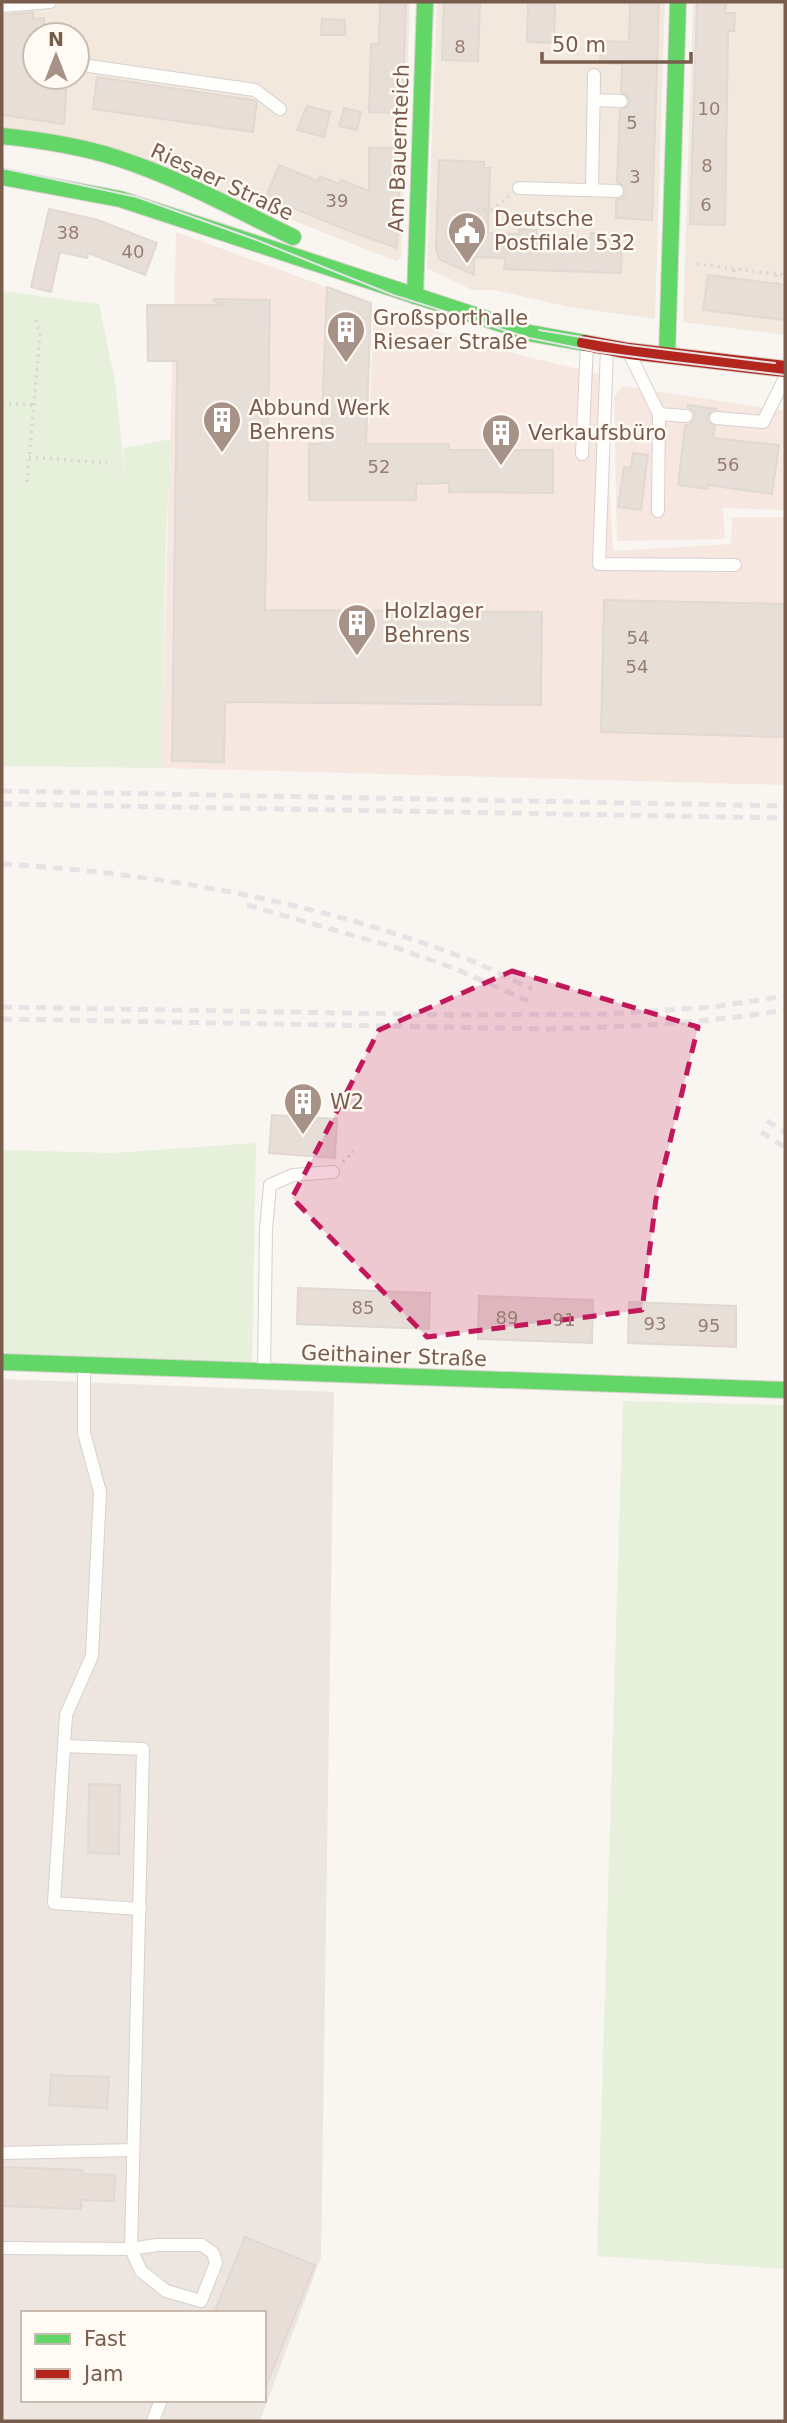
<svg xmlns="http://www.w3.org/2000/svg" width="787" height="2423" font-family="'DejaVu Sans',sans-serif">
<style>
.residential{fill:#f2e8de;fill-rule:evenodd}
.commercial{fill:#f6e8e1}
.industrial{fill:#ede5e0;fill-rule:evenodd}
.green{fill:#e7f0db}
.building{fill:#e6ded7;stroke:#e2d8d2;stroke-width:2}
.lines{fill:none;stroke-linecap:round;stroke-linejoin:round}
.lane-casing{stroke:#d7d1cb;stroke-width:14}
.fast-casing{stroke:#d9d2cb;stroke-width:18}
.jam-casing{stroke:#d9d2cb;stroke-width:18}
.path{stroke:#dcd5d0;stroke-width:3.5;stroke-dasharray:2 5;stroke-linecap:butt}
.lane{stroke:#fefefd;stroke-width:12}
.fast{stroke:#63d668;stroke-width:16}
.jam{stroke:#b3261e;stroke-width:16}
.tram{stroke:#e6e3e7;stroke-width:2}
.rail{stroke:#e6e3e7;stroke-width:5;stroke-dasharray:10 7;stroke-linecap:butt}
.marked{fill:#c2185b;fill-opacity:0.2;stroke:#c2185b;stroke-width:5;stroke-dasharray:14 9;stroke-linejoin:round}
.labels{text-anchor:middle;stroke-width:5;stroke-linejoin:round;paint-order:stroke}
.number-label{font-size:18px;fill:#977e72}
.street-label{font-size:21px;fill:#7a5c4d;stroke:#fffaf3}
.poi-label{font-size:21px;fill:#7a5c4d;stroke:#fffaf3;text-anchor:start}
</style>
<rect width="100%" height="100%" fill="#f9f5f0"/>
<g class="residential">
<path d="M 2,2 L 410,2 L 401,258 L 396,261 L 254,205 L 2,126 ZM 35,35 L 77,35 L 77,77 L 35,77 Z"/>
<path d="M 437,2 L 665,2 L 655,319 L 569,307 L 495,290 L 472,290 L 427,268 Z"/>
<path d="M 693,2 L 785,2 L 785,335 L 683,322 Z"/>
</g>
<g class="commercial">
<path d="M 176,232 L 327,287 L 322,424 L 369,424 L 374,307 L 440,332 L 524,356 L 603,375 L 613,551 L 731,544 L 732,517 L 785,517 L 785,785 L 161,768 Z"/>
<path d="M 623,386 L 785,411 L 785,510 L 723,508 L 725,539 L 617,541 L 614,397 Z"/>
</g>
<path class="industrial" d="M 2,1379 L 334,1392 L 321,2257 L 260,2421 L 2,2421 ZM 23,2313 L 264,2313 L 264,2400 L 23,2400 Z"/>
<g class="green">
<path d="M 2,291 L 99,304 L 115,381 L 126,487 L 123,448 L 172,439 L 166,532 L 161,768 L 2,766 Z"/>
<path d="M 256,1143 L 252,1366 L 2,1357 L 2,1150 L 113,1153 Z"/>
<path d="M 623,1401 L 785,1405 L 785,2269 L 597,2256 Z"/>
</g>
<g class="building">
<path d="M 380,2 L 406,2 L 402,113 L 369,112 L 371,44 L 379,44 Z"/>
<path d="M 444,2 L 480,2 L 478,61 L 442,60 Z"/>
<path d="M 528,2 L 555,2 L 554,43 L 527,42 Z"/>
<path d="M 630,2 L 659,2 L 652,220 L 616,218 L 616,200 L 622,198 L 626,192 L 624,186 L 617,182 L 620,110 L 628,106 L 630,101 L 626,94 L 621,92 L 622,64 L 600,63 L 601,41 L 629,42 Z"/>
<path d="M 697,2 L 726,2 L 725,13 L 735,13 L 734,31 L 728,31 L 725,225 L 690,224 Z"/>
<path d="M 33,12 L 33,19 L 44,18 L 45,35 L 35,35 L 35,77 L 67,77 L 64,124 L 2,115 L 3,15 Z"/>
<path d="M 322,19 L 345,20 L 345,35 L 321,35 Z"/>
<path d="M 97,77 L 253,100 L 257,102 L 253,132 L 93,109 Z"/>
<path d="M 307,106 L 330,112 L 324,137 L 297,130 Z"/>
<path d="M 344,108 L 361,112 L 357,130 L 339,126 Z"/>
<path d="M 369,148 L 401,148 L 397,248 L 352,232 L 266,197 L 279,165 L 318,181 L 320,176 L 339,184 L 341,180 L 369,191 Z"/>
<path d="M 439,160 L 484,162 L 484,168 L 490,168 L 488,233 L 519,234 L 519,229 L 537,230 L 537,235 L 591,238 L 591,233 L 622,234 L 621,273 L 504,269 L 505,258 L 474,257 L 474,275 L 439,259 L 436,249 Z"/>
<path d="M 49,209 L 98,220 L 157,243 L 145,275 L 88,253 L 87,258 L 60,252 L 51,292 L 31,287 Z"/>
<path d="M 708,275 L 785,285 L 785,320 L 703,310 Z"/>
<path d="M 327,287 L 371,303 L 366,444 L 449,444 L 449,450 L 553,450 L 553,493 L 449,492 L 449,483 L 416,484 L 416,500 L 309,500 L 309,444 L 321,444 Z"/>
<path d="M 214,299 L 270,300 L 265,610 L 542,612 L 541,705 L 225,702 L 224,762 L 172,761 L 177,361 L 148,361 L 147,305 L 224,305 L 213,301 Z"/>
<path d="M 688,405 L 717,409 L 712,410 L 707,417 L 708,422 L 715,427 L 713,438 L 779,445 L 772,494 L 708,485 L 707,489 L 678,485 L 685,425 L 690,424 L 695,417 L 694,412 L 687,407 Z"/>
<path d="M 633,453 L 648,455 L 641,510 L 618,507 L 624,467 L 631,468 Z"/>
<path d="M 604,600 L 785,604 L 785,737 L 601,732 Z"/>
<path d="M 289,1112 L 305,1112 L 305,1117 L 337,1119 L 335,1158 L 269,1153 L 272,1115 L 289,1116 Z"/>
<path d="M 298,1288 L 430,1293 L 429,1329 L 297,1324 Z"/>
<path d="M 479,1296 L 593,1300 L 592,1343 L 478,1339 Z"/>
<path d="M 629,1302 L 736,1306 L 736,1347 L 628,1343 Z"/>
<path d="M 89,1784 L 120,1785 L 119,1854 L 88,1853 Z"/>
<path d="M 51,2075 L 109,2077 L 107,2108 L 49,2105 Z"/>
<path d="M 2,2167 L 82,2170 L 82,2174 L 115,2175 L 114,2201 L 81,2200 L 81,2209 L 2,2206 Z"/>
<path d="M 245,2237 L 315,2265 L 265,2389 L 264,2313 L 214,2313 Z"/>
</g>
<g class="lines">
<defs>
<g id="lane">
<path d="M 2,6 L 50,2"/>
<path d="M 89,66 L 255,90 L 280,109"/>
<path d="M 594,100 L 621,101"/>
<path d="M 519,188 L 617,191"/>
<path d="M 592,190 L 594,75"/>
<path d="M 607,348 L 599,564 L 735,565"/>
<path d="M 630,355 L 659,414 L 686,416"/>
<path d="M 716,418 L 763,422 L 785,378"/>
<path d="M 582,454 L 587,344"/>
<path d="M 658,511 L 659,414"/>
<path d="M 84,1368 L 84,1433 L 100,1492 L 92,1656 L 66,1715 L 54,1903 L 140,1909"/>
<path d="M 264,1372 L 266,1229 L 270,1185 L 293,1175 L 333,1172"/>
<path d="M 2,2153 L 133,2150"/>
<path d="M 2,2248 L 131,2249 L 157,2245 L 202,2245 L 213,2253 L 216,2263 L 201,2301 L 166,2291 L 141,2271 L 131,2249 L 143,1749 L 64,1746"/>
<path d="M 153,2421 L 161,2400"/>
</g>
<g id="fast">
<path d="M 2,136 C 41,140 80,146 117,158 C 179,178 235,209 293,237"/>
<path d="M 2,177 L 120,199 L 529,333 L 585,343"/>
<path d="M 415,296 L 425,2"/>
<path d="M 667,355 L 678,2"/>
<path d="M 2,1362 L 785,1390"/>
</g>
<path id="jam" d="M 585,343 L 629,351 L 785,369"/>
</defs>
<use href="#lane" class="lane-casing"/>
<use href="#fast" class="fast-casing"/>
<use href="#jam" class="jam-casing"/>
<g class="path">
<path d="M 477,209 L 491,210 L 509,196"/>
<path d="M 697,264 L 785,275"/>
<path d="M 734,279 L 734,269"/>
<path d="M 776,284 L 776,274"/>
<path d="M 2,403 L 33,405"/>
<path d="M 29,457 L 107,463"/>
<path d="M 27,482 L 40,335 L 35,316"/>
<path d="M 343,1162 L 354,1151"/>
</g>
<use href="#lane" class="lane"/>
<use href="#fast" class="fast"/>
<use href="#jam" class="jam"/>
<g class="tram">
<path d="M 2,168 L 137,197 L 254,239 L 393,295 L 529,338 L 598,352 L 666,361 L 785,375"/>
<path d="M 539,330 L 629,345 L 775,363"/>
</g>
<g class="rail">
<path d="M 2,791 L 785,806"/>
<path d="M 2,804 L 785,818"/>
<path d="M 2,864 C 157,873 314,901 459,956 C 484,965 508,978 532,989"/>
<path d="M 247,905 L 397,948 L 456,969 L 528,1001"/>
<path d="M 2,1007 L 454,1015 L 608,1014 L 713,1007 L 785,996"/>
<path d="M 2,1019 L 548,1029 C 628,1027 706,1023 785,1010"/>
<path d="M 767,1121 L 785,1132"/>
<path d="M 761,1132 L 785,1147"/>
</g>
</g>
<path class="marked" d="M 512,971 L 698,1027 L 656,1199 L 642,1310 L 427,1337 L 292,1198 L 379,1030 Z"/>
<defs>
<symbol id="civic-pin" viewBox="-11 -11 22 30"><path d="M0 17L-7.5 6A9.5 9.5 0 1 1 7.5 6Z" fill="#a69286" stroke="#fffaf3"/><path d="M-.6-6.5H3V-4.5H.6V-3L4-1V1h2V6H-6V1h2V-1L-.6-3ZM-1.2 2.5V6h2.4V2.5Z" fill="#fff"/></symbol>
<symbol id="building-pin" viewBox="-11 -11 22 30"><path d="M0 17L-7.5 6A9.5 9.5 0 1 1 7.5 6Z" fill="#a69286" stroke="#fffaf3"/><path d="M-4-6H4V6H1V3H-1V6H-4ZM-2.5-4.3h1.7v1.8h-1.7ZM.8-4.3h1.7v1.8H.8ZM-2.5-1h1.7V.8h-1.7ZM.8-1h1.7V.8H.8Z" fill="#fff"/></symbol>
</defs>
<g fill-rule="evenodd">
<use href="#civic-pin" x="445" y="209" width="44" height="60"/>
<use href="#building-pin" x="324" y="308" width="44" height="60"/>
<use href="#building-pin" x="200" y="398" width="44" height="60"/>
<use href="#building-pin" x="479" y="411" width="44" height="60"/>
<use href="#building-pin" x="335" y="601" width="44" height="60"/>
<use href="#building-pin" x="281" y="1080" width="44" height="60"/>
</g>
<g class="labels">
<g class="number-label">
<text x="460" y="53">8</text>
<text x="709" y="115">10</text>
<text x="632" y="129">5</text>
<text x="707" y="172">8</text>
<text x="635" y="183">3</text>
<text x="337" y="207">39</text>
<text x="706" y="211">6</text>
<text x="68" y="239">38</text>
<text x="133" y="258">40</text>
<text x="728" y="471">56</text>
<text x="379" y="473">52</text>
<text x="638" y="644">54</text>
<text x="637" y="673">54</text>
<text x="363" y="1314">85</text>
<text x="507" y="1324">89</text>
<text x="564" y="1326">91</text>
<text x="655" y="1330">93</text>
<text x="709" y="1332">95</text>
</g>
<g class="street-label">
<text transform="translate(399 148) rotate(-88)" y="7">Am Bauernteich</text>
<text transform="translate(222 182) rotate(25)" y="7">Riesaer Straße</text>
<text transform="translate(394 1356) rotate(2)" y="7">Geithainer Straße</text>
</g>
<g class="poi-label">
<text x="494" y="226">Deutsche<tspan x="494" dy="24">Postfilale 532</tspan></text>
<text x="373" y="325">Großsporthalle<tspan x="373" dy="24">Riesaer Straße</tspan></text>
<text x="249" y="415">Abbund Werk<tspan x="249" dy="24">Behrens</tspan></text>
<text x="528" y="440">Verkaufsbüro</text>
<text x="384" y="618">Holzlager<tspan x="384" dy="24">Behrens</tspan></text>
<text x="330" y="1109">W2</text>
</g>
</g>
<rect width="787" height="2423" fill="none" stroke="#7a5c4d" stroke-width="7"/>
<rect x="21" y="2311" width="245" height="91" fill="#fffaf3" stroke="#cabbb1" stroke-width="2"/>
<rect x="35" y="2334" width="35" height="10" fill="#63d668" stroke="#cabbb1" stroke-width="2"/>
<text x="84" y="2346" font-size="21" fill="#7a5c4d">Fast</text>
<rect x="35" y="2369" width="35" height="10" fill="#b3261e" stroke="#cabbb1" stroke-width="2"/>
<text x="84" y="2381" font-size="21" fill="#7a5c4d">Jam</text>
<g transform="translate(56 56)"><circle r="33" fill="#fffaf3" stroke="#cabbb1" stroke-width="2"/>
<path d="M0-5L12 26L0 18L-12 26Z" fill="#a69286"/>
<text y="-10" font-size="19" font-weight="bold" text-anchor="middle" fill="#7a5c4d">N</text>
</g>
<path d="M542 52v10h149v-10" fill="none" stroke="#7a5c4d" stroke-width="3.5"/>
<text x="552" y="52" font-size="21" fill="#7a5c4d" stroke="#fffaf3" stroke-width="5" paint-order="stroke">50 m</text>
</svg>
